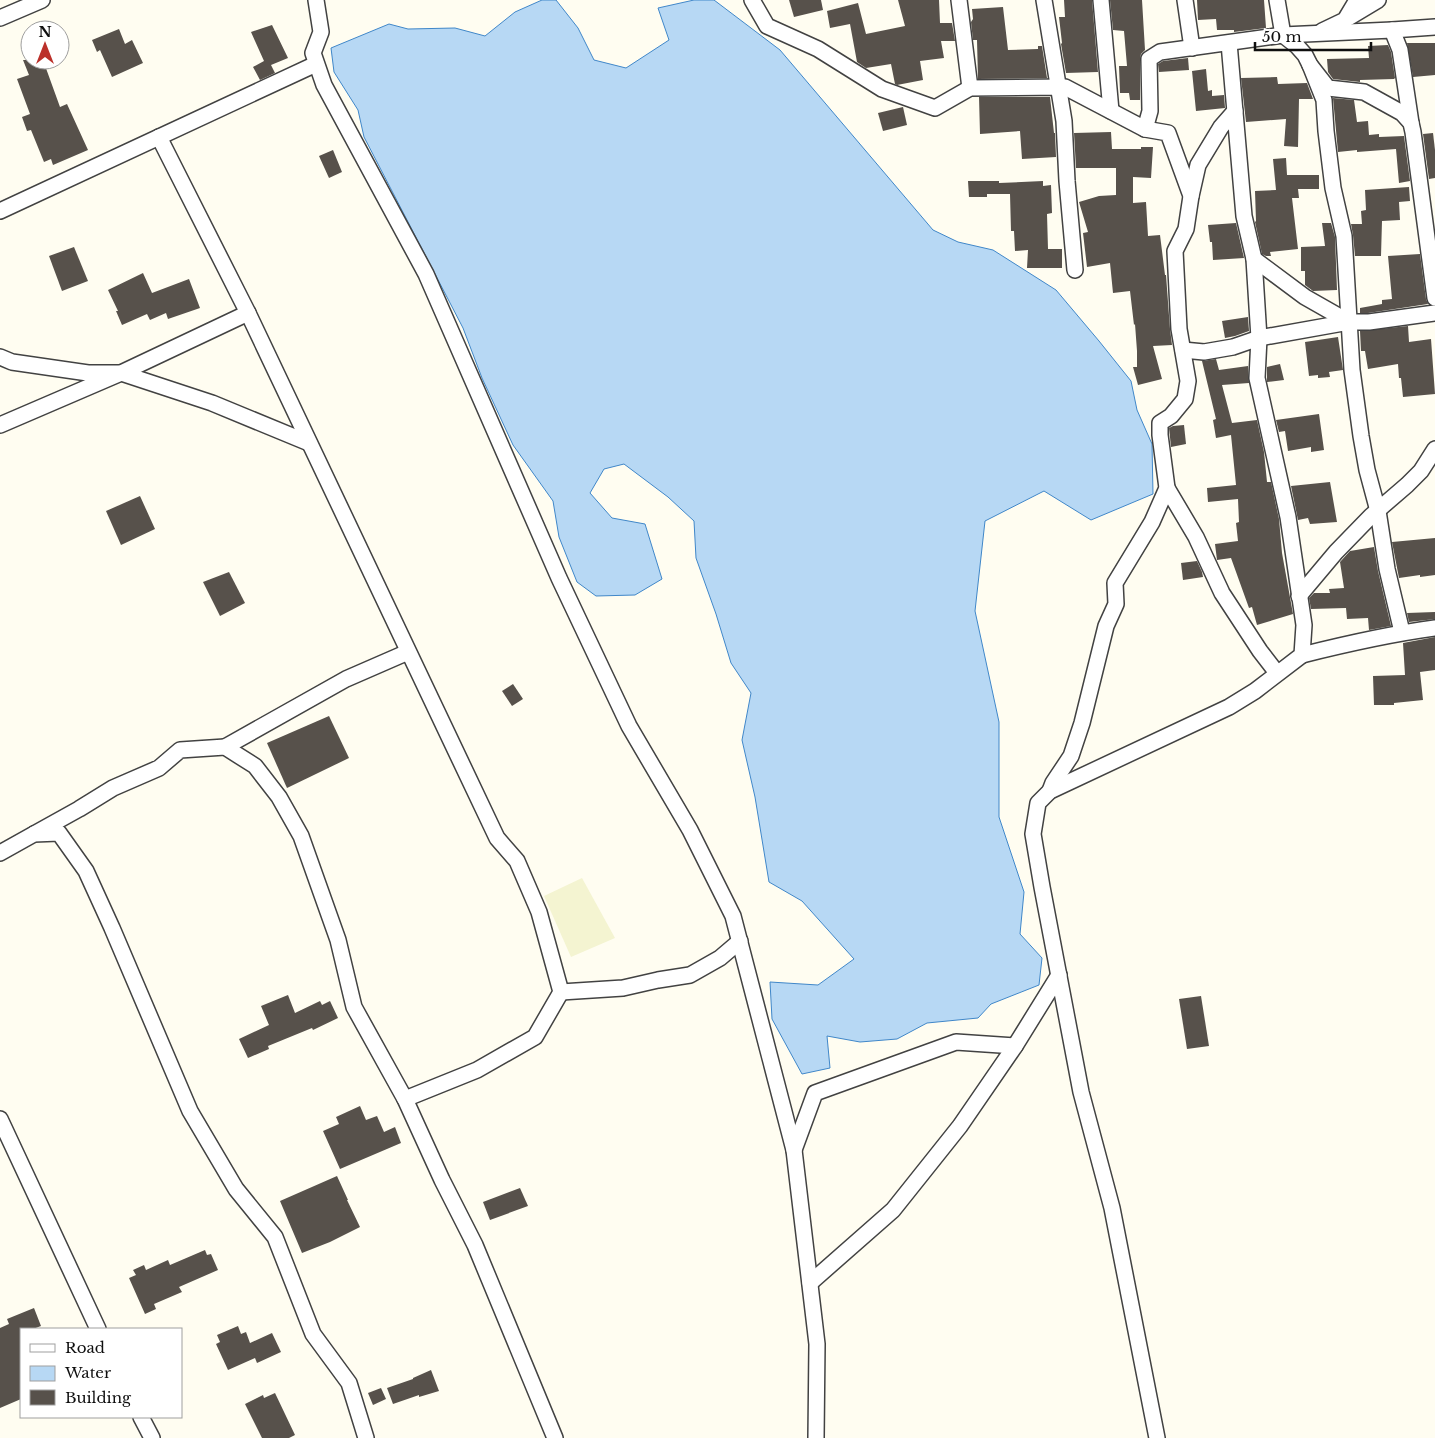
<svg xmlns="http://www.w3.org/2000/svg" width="1435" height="1438" font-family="'Libre Baskerville',serif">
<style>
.farmland{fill:#f4f4d1}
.water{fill:#b7d8f4;stroke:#4087c9}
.building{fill:#57514b}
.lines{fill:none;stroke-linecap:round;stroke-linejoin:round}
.minor-casing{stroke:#424242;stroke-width:18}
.minor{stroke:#fff;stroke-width:15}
</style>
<rect width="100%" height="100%" fill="#fffdf1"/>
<path class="farmland" d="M 582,878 L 615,938 L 571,957 L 544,896 Z"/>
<path class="water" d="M 542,0 L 556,0 L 578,28 L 594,60 L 626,68 L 669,40 L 658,8 L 694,0 L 714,0 L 780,50 L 933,230 L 958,242 L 993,250 L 1056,290 L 1099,341 L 1131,381 L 1137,410 L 1152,444 L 1153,494 L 1091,520 L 1044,491 L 985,521 L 975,611 L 999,722 L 999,817 L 1024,892 L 1020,934 L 1042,958 L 1039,985 L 991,1004 L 978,1018 L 927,1023 L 897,1039 L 860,1042 L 827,1036 L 830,1068 L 802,1074 L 772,1019 L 770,982 L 818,985 L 854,959 L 802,901 L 769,882 L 755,797 L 742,740 L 751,693 L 731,663 L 716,614 L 696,558 L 694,521 L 668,497 L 624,464 L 604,469 L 590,493 L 612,518 L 645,524 L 662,579 L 635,595 L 596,596 L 577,582 L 559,537 L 553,501 L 513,445 L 482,378 L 463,328 L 364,137 L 358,110 L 334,72 L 331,48 L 389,24 L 408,29 L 455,28 L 485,36 L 515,12 Z"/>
<g class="building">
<path d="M 789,0 L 821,0 L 823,10 L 794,17 Z"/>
<path d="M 898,0 L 939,0 L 940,23 L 952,23 L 955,41 L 941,41 L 944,58 L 920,61 L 923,80 L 897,85 L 895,84 L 891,64 L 866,68 L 857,62 L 850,24 L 830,28 L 827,11 L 858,3 L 866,34 L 905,26 Z"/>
<path d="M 1064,0 L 1092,0 L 1098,72 L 1066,73 L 1061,44 L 1062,43 L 1059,17 L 1065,17 Z"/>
<path d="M 1110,0 L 1142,0 L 1145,50 L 1141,54 L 1140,59 L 1140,100 L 1130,100 L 1129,93 L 1120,93 L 1119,66 L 1127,66 L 1124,31 L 1113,30 Z"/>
<path d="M 1197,0 L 1264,0 L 1266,28 L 1234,32 L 1234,30 L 1217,30 L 1216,19 L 1198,20 Z"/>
<path d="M 1003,7 L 1008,50 L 1038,49 L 1038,46 L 1042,46 L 1047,78 L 978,79 L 977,40 L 973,40 L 971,22 L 973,19 L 972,9 Z"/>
<path d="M 272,25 L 288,58 L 271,65 L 275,73 L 260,80 L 253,67 L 264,61 L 251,32 Z"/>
<path d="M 119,29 L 125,44 L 132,40 L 143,63 L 112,77 L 100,50 L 97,52 L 92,40 Z"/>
<path d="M 1407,43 L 1435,43 L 1435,75 L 1413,77 Z"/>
<path d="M 1388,45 L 1391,52 L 1395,78 L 1394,79 L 1360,80 L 1360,82 L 1333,79 L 1328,72 L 1327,59 L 1369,58 L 1368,46 Z"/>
<path d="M 1188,58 L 1189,70 L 1159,72 L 1158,64 L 1163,61 Z"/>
<path d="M 23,60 L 43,60 L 60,107 L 67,104 L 88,150 L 53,165 L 51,159 L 44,162 L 31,130 L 27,131 L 22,117 L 30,114 L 17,79 L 29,75 Z"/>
<path d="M 1206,69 L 1208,91 L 1212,90 L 1212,96 L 1224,95 L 1225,108 L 1196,111 L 1192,71 Z"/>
<path d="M 1277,77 L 1278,84 L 1307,83 L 1313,99 L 1299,99 L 1298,147 L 1284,146 L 1286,119 L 1246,122 L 1241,78 Z"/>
<path d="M 979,97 L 1050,97 L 1054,133 L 1055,133 L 1056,157 L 1022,159 L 1020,131 L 980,134 Z"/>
<path d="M 1333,98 L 1354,100 L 1357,122 L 1368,121 L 1369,135 L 1379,134 L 1379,137 L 1404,136 L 1410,181 L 1399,183 L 1396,149 L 1357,152 L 1357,150 L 1338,152 Z"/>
<path d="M 903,107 L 907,125 L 883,131 L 878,113 Z"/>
<path d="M 1111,132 L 1112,149 L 1141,149 L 1141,147 L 1153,147 L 1151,178 L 1133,177 L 1133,203 L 1146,202 L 1148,236 L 1160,235 L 1165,275 L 1166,275 L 1170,329 L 1172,345 L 1153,346 L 1162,379 L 1138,385 L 1133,367 L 1137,367 L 1137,351 L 1135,324 L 1134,325 L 1130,291 L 1113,293 L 1110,263 L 1087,267 L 1083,233 L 1088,232 L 1079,202 L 1099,196 L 1116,195 L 1116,168 L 1076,168 L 1074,133 Z"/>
<path d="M 1433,133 L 1435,150 L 1435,178 L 1429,179 L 1423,134 Z"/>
<path d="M 333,150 L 342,172 L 329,178 L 319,156 Z"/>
<path d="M 1286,158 L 1287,175 L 1319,175 L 1319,189 L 1298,189 L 1299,198 L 1292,198 L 1298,249 L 1270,252 L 1271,256 L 1266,256 L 1262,254 L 1255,222 L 1256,221 L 1255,191 L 1276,190 L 1273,159 Z"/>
<path d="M 968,181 L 999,181 L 999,183 L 1043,181 L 1043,186 L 1051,185 L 1052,213 L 1047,214 L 1048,249 L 1062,249 L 1062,268 L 1027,268 L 1028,250 L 1015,251 L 1014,231 L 1011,231 L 1010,194 L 987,194 L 987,197 L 969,197 Z"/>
<path d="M 1409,187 L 1410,201 L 1399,202 L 1400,220 L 1382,221 L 1381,256 L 1355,256 L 1353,235 L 1351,224 L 1362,224 L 1361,211 L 1366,210 L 1365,190 Z"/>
<path d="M 1236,223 L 1244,258 L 1213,260 L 1212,242 L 1210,242 L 1208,225 Z"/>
<path d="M 1322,223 L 1331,223 L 1335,237 L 1337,290 L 1313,291 L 1305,285 L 1305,271 L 1301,271 L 1301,247 L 1325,246 Z"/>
<path d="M 74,247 L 88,281 L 62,291 L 49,256 Z"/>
<path d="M 1420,254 L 1426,299 L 1428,304 L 1368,313 L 1360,313 L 1360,308 L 1382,304 L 1382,300 L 1392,299 L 1388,256 Z"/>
<path d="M 143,273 L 152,293 L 189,279 L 200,308 L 168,319 L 166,313 L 150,320 L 147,314 L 122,325 L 116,311 L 118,311 L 108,290 Z"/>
<path d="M 1248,317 L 1249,331 L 1235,336 L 1225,338 L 1222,321 Z"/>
<path d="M 1408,326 L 1409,342 L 1431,339 L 1435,394 L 1403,397 L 1401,378 L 1399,378 L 1398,364 L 1368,369 L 1365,351 L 1361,351 L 1360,331 Z"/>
<path d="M 1338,337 L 1343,370 L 1329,372 L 1330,377 L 1318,378 L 1318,375 L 1309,376 L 1305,342 Z"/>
<path d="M 1216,359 L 1219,370 L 1248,366 L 1249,383 L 1222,385 L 1232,423 L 1257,420 L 1264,452 L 1267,482 L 1271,482 L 1279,519 L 1282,553 L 1293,614 L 1257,625 L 1252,607 L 1249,608 L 1231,558 L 1217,560 L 1215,544 L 1238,541 L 1236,523 L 1239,522 L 1238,499 L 1208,502 L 1207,488 L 1236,485 L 1231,435 L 1216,438 L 1213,420 L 1216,419 L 1202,361 Z"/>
<path d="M 1280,364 L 1284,380 L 1267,382 L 1267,367 Z"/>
<path d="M 1319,414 L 1324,450 L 1311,452 L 1311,447 L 1288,451 L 1285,431 L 1279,432 L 1276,420 Z"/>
<path d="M 1184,425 L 1186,444 L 1171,447 L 1169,428 L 1173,426 Z"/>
<path d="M 1330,482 L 1337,522 L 1310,524 L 1308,518 L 1298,520 L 1291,486 Z"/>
<path d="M 140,496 L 155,529 L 121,545 L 106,511 Z"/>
<path d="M 1435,538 L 1435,575 L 1420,577 L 1420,575 L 1399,578 L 1392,542 Z"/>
<path d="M 1374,547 L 1378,571 L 1391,626 L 1369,630 L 1368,618 L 1347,619 L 1346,608 L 1311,609 L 1309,598 L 1314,593 L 1330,593 L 1329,589 L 1344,588 L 1340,562 L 1350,551 Z"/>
<path d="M 1197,561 L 1202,572 L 1203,577 L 1183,580 L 1181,563 Z"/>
<path d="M 229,572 L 245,603 L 220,616 L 203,582 Z"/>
<path d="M 1435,612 L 1435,619 L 1409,622 L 1407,613 Z"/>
<path d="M 1435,637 L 1435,670 L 1420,672 L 1423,700 L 1394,703 L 1394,705 L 1374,705 L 1373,676 L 1405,675 L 1403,643 Z"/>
<path d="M 513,684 L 523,699 L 512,706 L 502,691 Z"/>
<path d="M 329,716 L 349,758 L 287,788 L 267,743 Z"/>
<path d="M 288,995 L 295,1013 L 320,1001 L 322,1005 L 330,1001 L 338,1018 L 313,1030 L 312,1028 L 268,1046 L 269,1049 L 248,1058 L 239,1039 L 269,1025 L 261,1006 Z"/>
<path d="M 1201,996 L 1209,1046 L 1187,1049 L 1179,999 Z"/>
<path d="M 360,1106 L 366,1120 L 377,1116 L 384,1132 L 395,1127 L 401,1143 L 340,1169 L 323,1131 L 339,1124 L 336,1117 Z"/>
<path d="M 337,1176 L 348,1200 L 347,1200 L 360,1227 L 330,1242 L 302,1253 L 280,1201 Z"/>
<path d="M 520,1188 L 528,1206 L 490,1220 L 483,1202 Z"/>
<path d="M 205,1250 L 207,1255 L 211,1254 L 218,1270 L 179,1287 L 182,1292 L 154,1304 L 156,1309 L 145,1314 L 129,1278 L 136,1275 L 133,1270 L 144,1265 L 146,1270 L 168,1260 L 170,1265 Z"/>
<path d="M 34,1308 L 41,1326 L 33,1329 L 21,1329 L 21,1399 L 0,1408 L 0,1328 L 9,1324 L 7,1319 Z"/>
<path d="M 238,1326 L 241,1334 L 246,1332 L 250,1343 L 272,1333 L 281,1352 L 257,1363 L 255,1358 L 228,1370 L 216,1344 L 220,1342 L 217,1335 Z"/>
<path d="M 431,1370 L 439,1391 L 419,1397 L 419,1395 L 393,1404 L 387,1388 L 413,1379 L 413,1378 Z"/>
<path d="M 381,1388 L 386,1399 L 373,1405 L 368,1393 Z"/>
<path d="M 275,1393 L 295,1435 L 289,1438 L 262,1438 L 245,1404 L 263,1395 L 264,1398 Z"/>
</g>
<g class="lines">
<defs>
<g id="minor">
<path d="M 316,0 L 321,32 L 313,53 L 324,85 L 426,274 L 559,578 L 629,726 L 690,830 L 733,916 L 794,1150 L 817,1344 L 816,1438"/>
<path d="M 752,0 L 767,26 L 818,49 L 882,89 L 935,108 L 970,88 L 1065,87 L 1145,129 L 1150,111 L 1149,59 L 1160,52 L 1283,35 L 1392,30 L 1400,50 L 1411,123"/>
<path d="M 959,0 L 970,88"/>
<path d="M 1044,0 L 1064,121 L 1067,181 L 1075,270"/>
<path d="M 1101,0 L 1111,111"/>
<path d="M 1185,0 L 1192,48"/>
<path d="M 1277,0 L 1283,35 L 1297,46 L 1305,55 L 1310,65 L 1328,88 L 1364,92 L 1402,113 L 1411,123 L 1413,132 L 1435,298"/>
<path d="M 0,18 L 42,0"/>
<path d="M 1348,18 L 1378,0"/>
<path d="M 1392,30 L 1435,27"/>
<path d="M 1322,31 L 1345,20 L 1357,0"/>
<path d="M 1229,43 L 1244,216 L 1254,259 L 1259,338 L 1349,322 L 1369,322 L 1435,313"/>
<path d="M 1310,65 L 1324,100 L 1326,131 L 1333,188 L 1344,236 L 1352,370 L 1361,436 L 1367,470 L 1378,511 L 1387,569 L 1402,632"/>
<path d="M 159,137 L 248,313 L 497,838 L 517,861 L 539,912 L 561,992 L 535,1037 L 477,1070 L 405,1099"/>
<path d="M 1191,196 L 1198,165 L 1221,127 L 1235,111"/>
<path d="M 0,211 L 316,64"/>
<path d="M 1254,259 L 1305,297 L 1349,322"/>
<path d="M 0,357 L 12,362 L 88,373 L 121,373 L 248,313"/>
<path d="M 0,425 L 121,373 L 212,403 L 309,443"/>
<path d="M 1167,488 L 1196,537 L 1222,593 L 1260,651 L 1277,673"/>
<path d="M 1299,596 L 1336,552 L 1371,516 L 1407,485 L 1421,471 L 1435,449"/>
<path d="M 1302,655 C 1346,644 1390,634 1435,628"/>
<path d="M 225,747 L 346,679 L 408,652"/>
<path d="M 1050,791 L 1053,783 L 1071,756 L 1082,723 L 1106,626 L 1116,604 L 1115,583 L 1152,522 L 1167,488 L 1160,435 L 1160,423 L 1171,416 L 1185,399 L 1188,381 L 1179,329 L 1175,251 L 1186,229 L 1191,196 L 1168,133 L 1145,129"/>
<path d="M 34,834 L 79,809 L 113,788 L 159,768 L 180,750 L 225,747 L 255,766 L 279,797 L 301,836 L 338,940 L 354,1007 L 405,1099 L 442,1180 L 475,1245 L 555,1438"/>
<path d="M 0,853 L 34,834 L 59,833 L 86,871 L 112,928 L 190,1111 L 236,1189 L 275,1237 L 313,1334 L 349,1383 L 366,1438"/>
<path d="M 561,992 L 623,988 L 658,980 L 690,975 L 720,958 L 740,941"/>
<path d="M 0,1119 L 98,1329"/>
<path d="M 794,1150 L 815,1093 L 956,1042 L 1015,1046"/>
<path d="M 810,1283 L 893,1210 L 960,1126 L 1015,1046 L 1059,975"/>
<path d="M 141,1417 L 152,1438"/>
<path d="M 1157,1438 L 1112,1208 L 1081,1092 L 1042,887 L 1033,834 L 1038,803 L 1050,791 L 1229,707 L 1255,691 L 1302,655 L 1304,625 L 1288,517 L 1257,378 L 1259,338 L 1233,347 L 1204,352 L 1183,350"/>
</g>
</defs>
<use href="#minor" class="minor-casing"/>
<use href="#minor" class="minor"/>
</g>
<rect x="20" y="1328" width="162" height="90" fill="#ffffff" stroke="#9f9f9f"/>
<rect x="30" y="1344" width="25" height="8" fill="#ffffff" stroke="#9f9f9f"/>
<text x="65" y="1353" font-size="15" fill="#0f0f0f">Road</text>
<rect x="30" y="1366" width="25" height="15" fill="#b7d8f4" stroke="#9f9f9f"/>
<text x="65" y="1378" font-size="15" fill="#0f0f0f">Water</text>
<rect x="30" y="1390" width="25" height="15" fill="#57514b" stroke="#9f9f9f"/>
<text x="65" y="1403" font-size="15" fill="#0f0f0f">Building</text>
<g transform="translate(45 45)"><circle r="24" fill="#ffffff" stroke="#9f9f9f"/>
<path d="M0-4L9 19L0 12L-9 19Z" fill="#bb302a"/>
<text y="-8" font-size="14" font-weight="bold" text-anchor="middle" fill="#0f0f0f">N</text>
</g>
<path d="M1255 42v8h116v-8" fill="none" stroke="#0f0f0f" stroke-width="2.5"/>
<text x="1262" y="42" font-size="15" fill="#0f0f0f" stroke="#ffffff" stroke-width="4" paint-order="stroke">50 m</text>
</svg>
